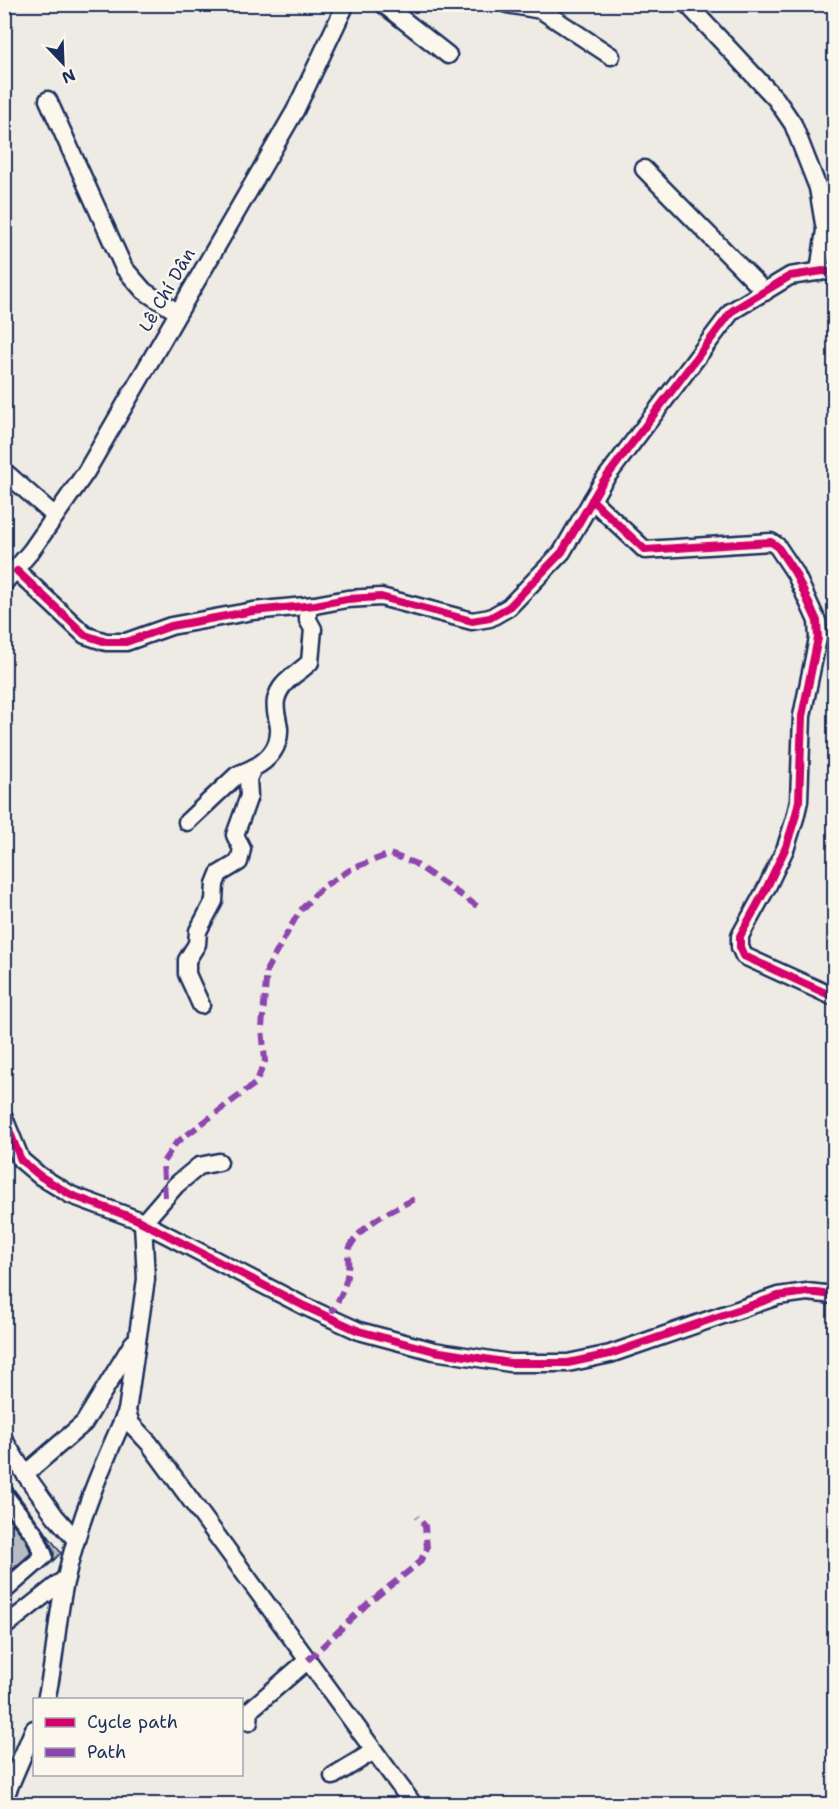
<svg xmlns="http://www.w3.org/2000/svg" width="839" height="1809" font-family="'Shantell Sans',sans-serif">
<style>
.building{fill:#b9bcc3;stroke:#1b2f5e;stroke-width:1.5}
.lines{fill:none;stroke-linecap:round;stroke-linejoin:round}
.minor-casing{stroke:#1b2f5e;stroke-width:21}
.minor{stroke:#fbf7ec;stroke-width:16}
.quiet{stroke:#8e44ad;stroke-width:6;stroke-dasharray:12 6;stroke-linecap:butt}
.cycleway-casing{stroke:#fbf7ec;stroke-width:11}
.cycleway{stroke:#d6006c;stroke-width:8}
.labels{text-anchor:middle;stroke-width:5;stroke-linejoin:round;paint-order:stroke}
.street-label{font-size:18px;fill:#1b2f5e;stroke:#fbf7ec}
</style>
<rect width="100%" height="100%" fill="#eeebe4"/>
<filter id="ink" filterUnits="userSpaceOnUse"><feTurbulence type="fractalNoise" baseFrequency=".0167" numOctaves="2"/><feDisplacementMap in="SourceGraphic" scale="12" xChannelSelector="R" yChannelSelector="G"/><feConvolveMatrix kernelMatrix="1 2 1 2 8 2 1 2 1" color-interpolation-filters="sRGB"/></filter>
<g filter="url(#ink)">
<g class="building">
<path d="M 4,1476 L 61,1553 L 52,1562 L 54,1552 L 45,1531 L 12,1489 L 4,1485 Z"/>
<path d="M 4,1513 L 26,1540 L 31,1553 L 4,1577 Z"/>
</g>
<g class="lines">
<defs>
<g id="minor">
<path d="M 383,4 L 448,55"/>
<path d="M 507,4 L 541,10 L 611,56"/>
<path d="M 687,4 L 776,99 L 793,124 L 818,188 L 825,230 L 819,272"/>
<path d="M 48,100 L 124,268 L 144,291 L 177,312"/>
<path d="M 644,169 L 765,292"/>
<path d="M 4,471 L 55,516"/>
<path d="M 592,500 L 645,550 L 771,542 L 777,546 L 795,573 L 817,621 L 818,638 L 802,716 L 799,801 L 795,818 L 786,847 L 767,887 L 740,936 L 740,947 L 744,956 L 834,997"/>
<path d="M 17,571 L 85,635 L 106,642 L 126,642 L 171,626 L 253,611 L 315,605 L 347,599 L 381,597 L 472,621 L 490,618 L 509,607 L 562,552 L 602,483 L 732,311 L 790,276 L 823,271 L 834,273"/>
<path d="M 4,583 L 31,551 L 86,472 L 295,111 L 346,4"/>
<path d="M 187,822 L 237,775 L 253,768"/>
<path d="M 201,1005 L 187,974 L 187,960 L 197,944 L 198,931 L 214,901 L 215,884 L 219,874 L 239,862 L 242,849 L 235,835 L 249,796 L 248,779 L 253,768 C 269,760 280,747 279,728 C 278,718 274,710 276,700 C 280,681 297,675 310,662 L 313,629 L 308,620 L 308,606"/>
<path d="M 4,1118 L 21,1160 L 40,1176 L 71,1195 L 136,1219 L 304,1306 L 359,1331 L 434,1351 L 510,1363 L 568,1363 L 610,1354 L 778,1296 L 807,1292 L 834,1295"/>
<path d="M 219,1162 L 199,1166 L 176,1185 L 143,1223 L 146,1279 L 127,1411 L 131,1424 L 149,1443 L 413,1804"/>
<path d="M 4,1440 L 25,1474 L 84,1423 L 133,1343"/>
<path d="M 25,1474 L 55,1516 L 76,1540"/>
<path d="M 4,1495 L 35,1535 L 44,1556 L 4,1591"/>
<path d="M 4,1627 L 66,1578"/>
<path d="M 46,1700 C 56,1659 56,1618 66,1578 C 79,1519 102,1466 127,1411"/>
<path d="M 249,1722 L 250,1710 L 308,1660"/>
<path d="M 333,1776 L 374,1751"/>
<path d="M 4,1799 L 34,1729"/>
</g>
</defs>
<use href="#minor" class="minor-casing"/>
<use href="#minor" class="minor"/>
<g class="quiet">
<path d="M 165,1197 L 163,1162 L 176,1143 L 256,1083 L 265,1061 L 262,1028 L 267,969 L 299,912 L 321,888 L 353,868 L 390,854 L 414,863 L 477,906"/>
<path d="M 328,1317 C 338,1302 346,1288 348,1270 C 349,1263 347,1253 350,1247 C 362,1223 394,1209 417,1198"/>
<path d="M 308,1660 L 366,1605 L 420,1562 L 427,1548 L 425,1526 L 417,1517"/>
</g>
<defs>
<g id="cycleway">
<path d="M 592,500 L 645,550 L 771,542 L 777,546 L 795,573 L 817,621 L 818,638 L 802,716 L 799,801 L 795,818 L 786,847 L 767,887 L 740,936 L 740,947 L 744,956 L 834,997"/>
<path d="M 17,571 L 85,635 L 106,642 L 126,642 L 171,626 L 253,611 L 315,605 L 347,599 L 381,597 L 472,621 L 490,618 L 509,607 L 562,552 L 602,483 L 732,311 L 790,276 L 823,271 L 834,273"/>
<path d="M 4,1118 L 21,1160 L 40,1176 L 71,1195 L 136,1219 L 304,1306 L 359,1331 L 434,1351 L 510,1363 L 568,1363 L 610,1354 L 778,1296 L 807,1292 L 834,1295"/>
</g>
</defs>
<use href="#cycleway" class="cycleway-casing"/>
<use href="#cycleway" class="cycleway"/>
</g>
</g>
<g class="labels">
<g class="street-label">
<text transform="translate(167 290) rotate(-60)" y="6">Lê Chí Dân</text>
</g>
</g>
<rect width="839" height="1809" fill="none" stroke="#fbf7ec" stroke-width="24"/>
<rect x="12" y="12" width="815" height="1785" fill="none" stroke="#1b2f5e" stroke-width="2" filter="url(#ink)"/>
<rect x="33" y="1698" width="210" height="78" fill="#fbf7ec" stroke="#a1a7b3" stroke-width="1.5"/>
<rect x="45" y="1718" width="30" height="9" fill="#d6006c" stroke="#a1a7b3" stroke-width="1.5"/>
<text x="87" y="1728" font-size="18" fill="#1b2f5e">Cycle path</text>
<rect x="45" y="1748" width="30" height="9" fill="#8e44ad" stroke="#a1a7b3" stroke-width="1.5"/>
<text x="87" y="1758" font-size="18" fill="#1b2f5e">Path</text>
<g transform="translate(63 63) rotate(157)" stroke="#fbf7ec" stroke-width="4.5" paint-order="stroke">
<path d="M0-4.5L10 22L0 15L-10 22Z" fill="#1b2f5e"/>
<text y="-9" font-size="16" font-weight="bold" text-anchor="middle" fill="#1b2f5e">N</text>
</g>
</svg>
